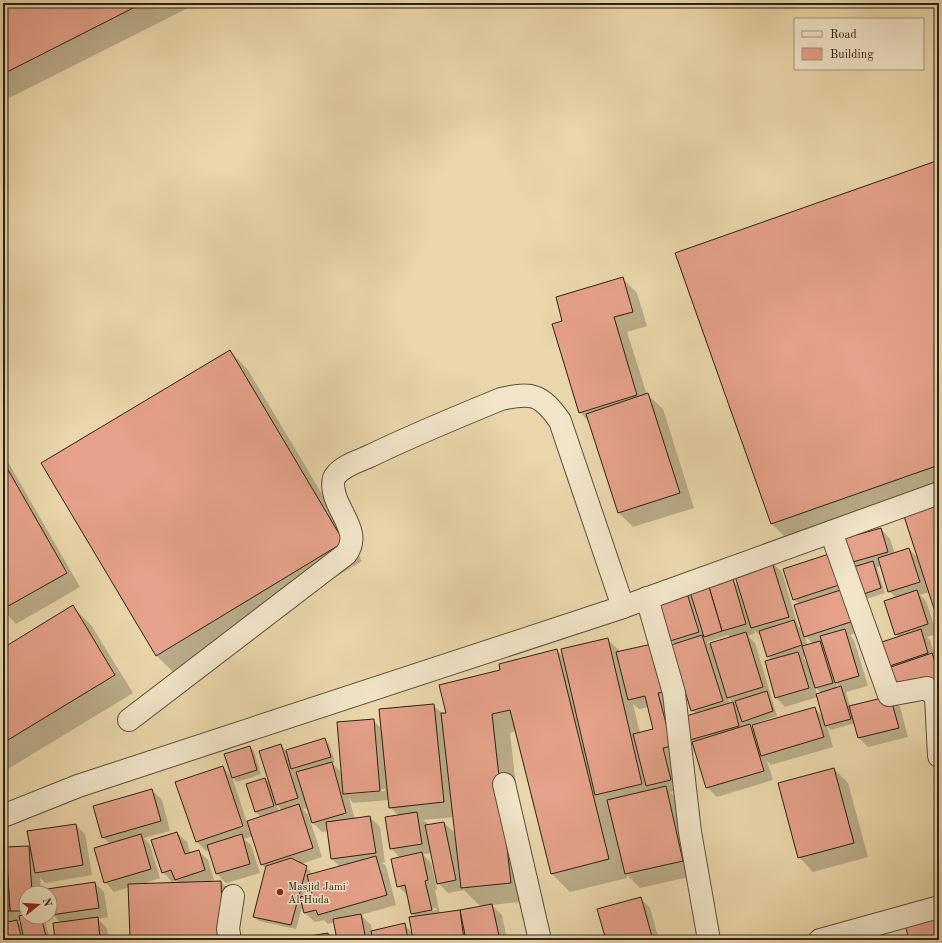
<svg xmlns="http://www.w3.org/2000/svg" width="942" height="943" font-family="'Old Standard TT',serif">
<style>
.shadow{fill:#0003;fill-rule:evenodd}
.building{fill:#e5a189;stroke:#2c2116}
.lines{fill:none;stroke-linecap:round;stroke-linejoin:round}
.minor-casing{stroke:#5b4e3b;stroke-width:24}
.minor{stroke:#f1e4c8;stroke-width:22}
.poi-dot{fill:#8f2418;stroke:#f1e4c8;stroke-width:1.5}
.labels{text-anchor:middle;stroke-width:3;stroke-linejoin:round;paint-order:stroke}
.poi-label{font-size:11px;fill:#2c2116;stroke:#f1e4c8;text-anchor:start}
</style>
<rect width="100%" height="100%" fill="#e9d6aa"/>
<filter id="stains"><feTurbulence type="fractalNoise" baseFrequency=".005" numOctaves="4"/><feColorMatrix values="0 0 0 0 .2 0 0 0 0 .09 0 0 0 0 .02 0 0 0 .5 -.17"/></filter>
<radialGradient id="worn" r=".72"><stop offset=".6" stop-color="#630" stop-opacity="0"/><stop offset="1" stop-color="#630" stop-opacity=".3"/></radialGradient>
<g class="shadow">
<path d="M 3,3 L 198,3 L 7,99 L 3,95 Z"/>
<path d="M 939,161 L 939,490 L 790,542 L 772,524 L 677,253 Z"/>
<path d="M 622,278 L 637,293 L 647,326 L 627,332 L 647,395 L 648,395 L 663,409 L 694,508 L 633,527 L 619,513 L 589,422 L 580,412 L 564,322 Z"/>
<path d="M 230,351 L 248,370 L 362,561 L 175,674 L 156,655 Z"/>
<path d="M 3,456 L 8,462 L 80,587 L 16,624 L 3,610 Z"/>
<path d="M 881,529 L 890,539 L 895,554 L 909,549 L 920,560 L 939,620 L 929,592 L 920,595 L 926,601 L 937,634 L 927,637 L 930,640 L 936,659 L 939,662 L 939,691 L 884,671 L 899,637 L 896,634 L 896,598 L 889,591 L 881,566 L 877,567 L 885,593 L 860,601 L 869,629 L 850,635 L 854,640 L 868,686 L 846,692 L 850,707 L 890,697 L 900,707 L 908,737 L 868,747 L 859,738 L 855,723 L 831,730 L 827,726 L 833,747 L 771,765 L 767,761 L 773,780 L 717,797 L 707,787 L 693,743 L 691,740 L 684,718 L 696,714 L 692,710 L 675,645 L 671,640 L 686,591 L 693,598 L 732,580 L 740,588 L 772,563 L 782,572 L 798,626 L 804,631 L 799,604 L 794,600 L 784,570 L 834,553 ZM 754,630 L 762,637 L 768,656 L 772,660 L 776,697 L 785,707 L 818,697 L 824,717 L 814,708 L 754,726 L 753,724 L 777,716 L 755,643 L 748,636 L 755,633 ZM 728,635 L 730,638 L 710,644 L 707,642 ZM 805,636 L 813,644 L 808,646 ZM 806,656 L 809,663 L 803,658 ZM 836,683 L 841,688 L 838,689 ZM 815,687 L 821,693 L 817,694 ZM 728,697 L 733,703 L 730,704 ZM 753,724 L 754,730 L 749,725 Z"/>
<path d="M 73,607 L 91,625 L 133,693 L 3,772 L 3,649 Z"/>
<path d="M 607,639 L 621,652 L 661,655 L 680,789 L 670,792 L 680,802 L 697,875 L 640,888 L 627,875 L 627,878 L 570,892 L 551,873 L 516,731 L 510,733 L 529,901 L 492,905 L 502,915 L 507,940 L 338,940 L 335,922 L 328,924 L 324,920 L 315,922 L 305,913 L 303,904 L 296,929 L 259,921 L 254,917 L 266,869 L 262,864 L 253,836 L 244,839 L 251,845 L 260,873 L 226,883 L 217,874 L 210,850 L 206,851 L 197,842 L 222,767 L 232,777 L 247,822 L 261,817 L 256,812 L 248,784 L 265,779 L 270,784 L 281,745 L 286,751 L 324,740 L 329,744 L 335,762 L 332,763 L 342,773 L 373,720 L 382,729 L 433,705 L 443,714 L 447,714 L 501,671 L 557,650 L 564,658 ZM 633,704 L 639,709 L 648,707 L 654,730 L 640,733 ZM 385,789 L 385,791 L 351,794 L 351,792 ZM 349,798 L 353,803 L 389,800 L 390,807 L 399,816 L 391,848 L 400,858 L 398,886 L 408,896 L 412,913 L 416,917 L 413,933 L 404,925 L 372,932 L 371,925 L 361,915 L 396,905 L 386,866 L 382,863 L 385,862 L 380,827 L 370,817 L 355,819 ZM 276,804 L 282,810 L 279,811 ZM 308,808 L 311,819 L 310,820 L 308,815 L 303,809 ZM 454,817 L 456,838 L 455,838 L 454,832 L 444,823 L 427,826 L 427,823 L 423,820 ZM 310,820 L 322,832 L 328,831 L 332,859 L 340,867 L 310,875 L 311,872 L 301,864 L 322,857 ZM 432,853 L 438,883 L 448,893 L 464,890 L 481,907 L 440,914 L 435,890 L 437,889 L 431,863 L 423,854 ZM 309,880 L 313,895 L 304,897 ZM 436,908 L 437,910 L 418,913 L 418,911 Z"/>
<path d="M 250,747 L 254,751 L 261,774 L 237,782 L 233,777 Z"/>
<path d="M 834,769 L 848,783 L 868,857 L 813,872 L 799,857 Z"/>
<path d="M 152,790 L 162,800 L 170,831 L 144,838 L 150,845 L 160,878 L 142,884 L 179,883 L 176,881 L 172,882 L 163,872 L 177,833 L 187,842 L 190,853 L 198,851 L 208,860 L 214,880 L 208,882 L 221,882 L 235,896 L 237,940 L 133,940 L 131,938 L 130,887 L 114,892 L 105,882 L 110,844 L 103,837 Z"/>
<path d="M 76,825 L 85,834 L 92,875 L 45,883 L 40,877 L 41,893 L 26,893 L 26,917 L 44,917 L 50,940 L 3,940 L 3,924 L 9,923 L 8,921 L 3,922 L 3,848 L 29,847 L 31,850 ZM 17,921 L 21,921 L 22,926 Z"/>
<path d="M 95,883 L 104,892 L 108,917 L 98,919 L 107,928 L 108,940 L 56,940 L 54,924 L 61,923 L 52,914 L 49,893 Z"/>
<path d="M 641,899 L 650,908 L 659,940 L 607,940 Z"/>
<path d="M 939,916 L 939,940 L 910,940 Z"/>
<path d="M 328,934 L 334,940 L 305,940 Z"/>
</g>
<g class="building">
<path d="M 3,3 L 143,3 L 3,74 Z"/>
<path d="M 939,160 L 939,465 L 771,524 L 675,253 Z"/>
<path d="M 623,277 L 633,312 L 614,317 L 637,395 L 579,413 L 552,324 L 562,321 L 556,297 Z"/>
<path d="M 230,350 L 344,542 L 156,656 L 41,463 Z"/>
<path d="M 648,393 L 680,493 L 618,513 L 586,414 Z"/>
<path d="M 3,461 L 67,573 L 3,609 Z"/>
<path d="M 939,498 L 939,624 L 902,510 Z"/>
<path d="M 881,528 L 888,552 L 842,565 L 835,541 Z"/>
<path d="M 909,548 L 920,582 L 888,592 L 878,558 Z"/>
<path d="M 835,552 L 845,583 L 793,600 L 783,569 Z"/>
<path d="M 873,561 L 881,588 L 855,597 L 847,569 Z"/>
<path d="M 772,562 L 789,617 L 751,628 L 734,573 Z"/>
<path d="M 733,579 L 746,624 L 722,631 L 709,587 Z"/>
<path d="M 709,587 L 722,631 L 704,637 L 690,592 Z"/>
<path d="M 850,587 L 860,619 L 804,637 L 794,605 Z"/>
<path d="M 686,590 L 699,632 L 670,641 L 657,599 Z"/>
<path d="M 917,590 L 928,624 L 895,635 L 884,601 Z"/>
<path d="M 73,605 L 115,675 L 3,743 L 3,648 Z"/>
<path d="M 794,620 L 802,645 L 767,657 L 759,631 Z"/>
<path d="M 845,629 L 859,676 L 835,683 L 820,636 Z"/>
<path d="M 921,629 L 928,653 L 881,669 L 873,645 Z"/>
<path d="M 746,632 L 763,687 L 727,698 L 710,643 Z"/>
<path d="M 702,635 L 723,701 L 691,711 L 671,645 Z"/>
<path d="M 608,638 L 642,784 L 595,795 L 561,649 Z"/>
<path d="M 820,641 L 833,683 L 815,688 L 802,646 Z"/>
<path d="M 652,644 L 664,692 L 658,693 L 672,746 L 663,748 L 671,780 L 646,786 L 633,734 L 653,729 L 645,696 L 628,700 L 616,652 Z"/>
<path d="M 557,649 L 609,859 L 551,874 L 510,710 L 492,714 L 511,883 L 461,888 L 441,713 L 446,713 L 439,685 L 500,670 L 499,664 Z"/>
<path d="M 798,652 L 809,688 L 775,698 L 765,661 Z"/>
<path d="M 932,653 L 939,673 L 939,678 L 890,694 L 882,670 Z"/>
<path d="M 841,686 L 851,719 L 825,726 L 816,694 Z"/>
<path d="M 767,691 L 773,711 L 742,722 L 735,701 Z"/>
<path d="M 890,696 L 899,728 L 858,738 L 849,706 Z"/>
<path d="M 733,702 L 739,726 L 690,740 L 683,717 Z"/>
<path d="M 434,704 L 444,802 L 389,808 L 379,709 Z"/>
<path d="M 815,707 L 824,737 L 761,756 L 752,725 Z"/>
<path d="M 374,719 L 380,791 L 343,794 L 337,722 Z"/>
<path d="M 750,724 L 764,771 L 706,788 L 692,742 Z"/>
<path d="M 325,738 L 331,757 L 291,769 L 286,750 Z"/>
<path d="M 281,744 L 298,798 L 276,805 L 259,751 Z"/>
<path d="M 250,746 L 257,770 L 232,778 L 224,754 Z"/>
<path d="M 332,762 L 346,813 L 312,823 L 296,772 Z"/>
<path d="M 223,766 L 243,826 L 196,842 L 175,782 Z"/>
<path d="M 834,768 L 854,843 L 798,858 L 778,783 Z"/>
<path d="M 265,778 L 274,806 L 255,812 L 246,784 Z"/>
<path d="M 666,786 L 683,861 L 625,874 L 607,800 Z"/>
<path d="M 152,789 L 161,821 L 102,838 L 93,806 Z"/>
<path d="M 299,804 L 313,848 L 261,865 L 247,821 Z"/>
<path d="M 417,812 L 422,844 L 390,849 L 385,817 Z"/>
<path d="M 370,816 L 376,853 L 331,859 L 326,822 Z"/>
<path d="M 444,822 L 456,880 L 437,884 L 425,825 Z"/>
<path d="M 76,824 L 83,865 L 35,873 L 27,831 Z"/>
<path d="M 177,832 L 185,854 L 199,850 L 205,870 L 175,880 L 171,870 L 162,873 L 151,840 Z"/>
<path d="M 141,834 L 151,869 L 104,883 L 94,848 Z"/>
<path d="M 242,834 L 250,864 L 216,874 L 207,845 Z"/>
<path d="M 29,846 L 32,893 L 26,893 L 26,911 L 10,911 L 6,847 Z"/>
<path d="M 6,847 L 10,911 L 3,912 L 3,848 Z"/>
<path d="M 422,852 L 428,880 L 425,881 L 432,910 L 411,914 L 405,885 L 397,887 L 391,859 Z"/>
<path d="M 376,856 L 387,895 L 318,915 L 316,910 L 304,913 L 300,897 L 312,894 L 307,875 Z"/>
<path d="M 291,858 L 307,866 L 291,925 L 253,917 L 266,866 Z"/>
<path d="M 221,881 L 223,936 L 130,938 L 128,884 Z"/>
<path d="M 95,882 L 99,908 L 51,915 L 50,893 L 48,893 L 47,889 Z"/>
<path d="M 641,897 L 653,940 L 606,940 L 597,909 Z"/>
<path d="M 492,904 L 500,940 L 466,940 L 460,910 Z"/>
<path d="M 460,910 L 464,940 L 413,940 L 409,917 Z"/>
<path d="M 934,910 L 939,928 L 939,940 L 909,940 L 903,917 Z"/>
<path d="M 26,914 L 26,917 L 41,917 L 47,940 L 24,940 L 19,916 Z"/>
<path d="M 361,914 L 366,940 L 337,940 L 333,919 Z"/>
<path d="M 98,917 L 100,939 L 55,940 L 53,923 Z"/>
<path d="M 17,920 L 22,940 L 3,940 L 3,923 Z"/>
<path d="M 405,923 L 408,940 L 373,940 L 371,931 Z"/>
<path d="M 328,933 L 329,940 L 304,940 L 304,937 Z"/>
<path d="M 297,936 L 298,940 L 282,940 L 282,939 Z"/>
</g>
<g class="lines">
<defs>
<g id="minor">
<path d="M 831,532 L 889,695 L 927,688 L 936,697 L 939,756"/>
<path d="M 647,598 L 674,693 L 690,832 L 709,940"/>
<path d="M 129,720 L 346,554 C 362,533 338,513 334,492 C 333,487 332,479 336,475 C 344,465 359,461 370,456 C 413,435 457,417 501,399 C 532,392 541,394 560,421 L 623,607"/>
<path d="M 504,784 L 540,940"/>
<path d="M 3,816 L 78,786 L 623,607 L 939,493"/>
<path d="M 230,940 L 228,929 L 233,896"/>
<path d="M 820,940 L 939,907"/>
</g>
</defs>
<use href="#minor" class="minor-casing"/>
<use href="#minor" class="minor"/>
</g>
<circle class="poi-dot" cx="280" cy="892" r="4"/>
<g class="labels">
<g class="poi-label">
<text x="288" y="890">Masjid Jami'<tspan x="288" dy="13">Al-Huda</tspan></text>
</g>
</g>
<rect width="942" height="943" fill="none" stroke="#e9d6aa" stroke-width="16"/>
<rect x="4" y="4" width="934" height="935" fill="none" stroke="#2c2116" stroke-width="2"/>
<rect x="8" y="8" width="926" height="927" fill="none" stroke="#2c2116"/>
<rect x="794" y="18" width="130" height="52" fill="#f1e4c8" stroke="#a29681"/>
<rect x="802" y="31" width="20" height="6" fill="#f1e4c8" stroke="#a29681"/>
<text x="830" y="38" font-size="12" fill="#2c2116">Road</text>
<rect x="802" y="48" width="20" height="12" fill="#e5a189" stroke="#a29681"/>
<text x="830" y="58" font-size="12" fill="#2c2116">Building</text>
<g transform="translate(38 905) rotate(73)"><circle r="19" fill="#f1e4c8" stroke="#a29681"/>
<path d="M0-3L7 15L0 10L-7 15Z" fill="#8f2418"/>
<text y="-6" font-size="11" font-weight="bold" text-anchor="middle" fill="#2c2116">N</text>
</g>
<rect width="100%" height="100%" filter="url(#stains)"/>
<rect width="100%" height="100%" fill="url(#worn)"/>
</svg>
